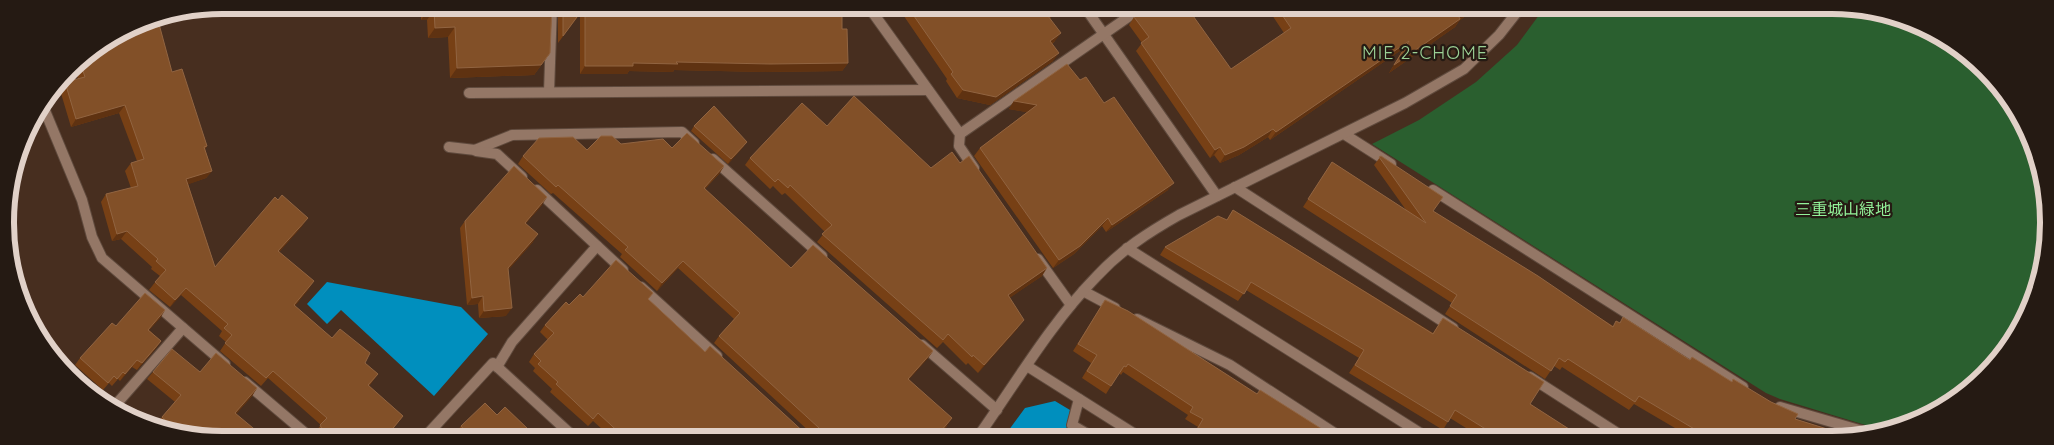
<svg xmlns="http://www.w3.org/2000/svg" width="2054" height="445" font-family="Quicksand,'Noto Sans JP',sans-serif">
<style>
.green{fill:#2a5f2f}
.water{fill:#008fbe}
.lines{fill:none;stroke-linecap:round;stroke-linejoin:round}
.service-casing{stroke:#5f4a3d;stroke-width:12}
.minor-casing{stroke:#5f4a3d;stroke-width:12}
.service{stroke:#947766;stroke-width:10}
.minor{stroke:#947766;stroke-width:10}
.wall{fill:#774015}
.shaded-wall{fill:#5f3211}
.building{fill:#825028;stroke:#916441}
.labels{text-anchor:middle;stroke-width:4.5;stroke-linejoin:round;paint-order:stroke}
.park-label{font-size:16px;fill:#92f299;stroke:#251a13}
.neighbourhood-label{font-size:18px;letter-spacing:1px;fill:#9bd195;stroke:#251a13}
.rim{fill:none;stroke:#e1d1c8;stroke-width:6}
</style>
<rect width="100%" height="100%" fill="#472e1f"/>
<path class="green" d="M 1545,7 L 1860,7 L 1940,34 L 2004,90 L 2042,166 L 2047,251 L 2026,319 L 1985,376 L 1927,418 L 1885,431 L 1780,399 L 1766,393 L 1372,144 L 1419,120 L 1476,82 L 1517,45 Z"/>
<g class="water">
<path d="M 327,282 L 461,307 L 488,334 L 434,396 L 341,310 L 327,324 L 307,304 Z"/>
<path d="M 1055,401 L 1070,410 L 1066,431 L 1077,438 L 1003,438 L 1025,408 Z"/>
</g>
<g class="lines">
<defs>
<g id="service">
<path d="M 1344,134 L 1391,164"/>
<path d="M 1433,190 L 1743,387"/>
<path d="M 1127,248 L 1428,438"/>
<path d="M 1083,291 L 1115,308"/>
<path d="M 1137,319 L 1230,365 L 1342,438"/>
<path d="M 1079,399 L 1072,425 L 1094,438"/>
<path d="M 1780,407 L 1873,434"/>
</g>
<g id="minor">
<path d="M 868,6 L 960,134 L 959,146 L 974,168"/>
<path d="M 1084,6 L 1217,196"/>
<path d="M 549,92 L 552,5"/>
<path d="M 469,93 L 928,90"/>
<path d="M 43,106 L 82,200 L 92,237 L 102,258 L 225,364"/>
<path d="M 960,134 L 1144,6"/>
<path d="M 449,147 L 475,150 L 512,135 L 682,132 L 694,143"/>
<path d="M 476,151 L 497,154 L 522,177"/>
<path d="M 713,159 L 822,256"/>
<path d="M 1235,187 L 1453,328"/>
<path d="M 537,190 L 623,270"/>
<path d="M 1038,259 L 1071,305"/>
<path d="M 641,287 L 717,356"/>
<path d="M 922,345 L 997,410"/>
<path d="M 1027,366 L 1141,438"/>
<path d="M 497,367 L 512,342 L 597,246"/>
<path d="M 1530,377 L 1625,438"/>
<path d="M 245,382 L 311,438"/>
<path d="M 112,409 L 183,328"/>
<path d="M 424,438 L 493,363 L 575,438"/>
<path d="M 977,438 C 1016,383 1050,324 1097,276 C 1121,250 1149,232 1179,215 L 1405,103 L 1464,69 L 1499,35 L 1521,7"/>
</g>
</defs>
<use href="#service" class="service-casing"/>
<use href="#minor" class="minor-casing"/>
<use href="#service" class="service"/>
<use href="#minor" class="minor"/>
</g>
<g class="wall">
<path d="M 421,5 L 552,5 L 550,53 L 534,75 L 450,78 L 448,37 L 428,38 L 427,20 L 421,20 Z"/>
<path d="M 558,5 L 791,6 L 842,29 L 848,63 L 842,71 L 765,72 L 674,70 L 673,72 L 629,71 L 627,74 L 580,74 L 580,14 L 558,43 Z"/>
<path d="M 897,6 L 1058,6 L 1054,15 L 1050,18 L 1055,41 L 1052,44 L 1053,61 L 990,105 L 957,98 L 946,81 L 947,79 Z"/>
<path d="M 1115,6 L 1132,6 L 1121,14 Z"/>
<path d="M 1266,6 L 1479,6 L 1459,21 L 1455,27 L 1389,73 L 1404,48 L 1270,140 L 1268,137 L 1239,155 L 1220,163 L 1214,155 L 1210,158 L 1136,51 L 1142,43 L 1129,25 L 1134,17 L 1231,69 L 1284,33 Z"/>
<path d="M 122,32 L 172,72 L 207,146 L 205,149 L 212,171 L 206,178 L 188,184 L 215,267 L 303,225 L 279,252 L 314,281 L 295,306 L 332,338 L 365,363 L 378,374 L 369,386 L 403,416 L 386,438 L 309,438 L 317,437 L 315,432 L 321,425 L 268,378 L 261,386 L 220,351 L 226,342 L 219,336 L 222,331 L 181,295 L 170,307 L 149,290 L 160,276 L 151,269 L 152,267 L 121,239 L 112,241 L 101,202 L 106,194 L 131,188 L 125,171 L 131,163 L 137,161 L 119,113 L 71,127 L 60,90 L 65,82 L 78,79 L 74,66 L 79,59 Z"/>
<path d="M 1080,80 L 1104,103 L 1168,190 L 1106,232 L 1102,226 L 1074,254 L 1053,268 L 974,156 L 980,148 L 1027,112 L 1009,109 L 1014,101 Z"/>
<path d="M 694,126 L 744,146 L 728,164 L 691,131 Z"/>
<path d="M 827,126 L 1042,276 L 1009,298 L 1018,328 L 978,373 L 968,363 L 966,365 L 943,342 L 937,348 L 817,242 L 825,232 L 785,193 L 782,195 L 773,186 L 770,189 L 745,165 L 750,158 Z"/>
<path d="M 621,144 L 672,148 L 724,166 L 719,174 L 705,189 L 791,268 L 933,351 L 928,358 L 909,379 L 947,426 L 936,438 L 612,438 L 593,421 L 588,426 L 550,392 L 552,389 L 533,371 L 535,368 L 529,362 L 534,354 L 548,340 L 540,332 L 545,325 L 569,305 L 583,297 L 653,293 L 648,299 L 705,352 L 808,436 L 811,437 L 813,437 L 813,435 L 714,343 L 719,336 L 734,319 L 678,268 L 657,291 L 620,257 L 622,254 L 553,193 L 551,194 L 518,164 L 523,156 L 587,150 Z"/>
<path d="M 1381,156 L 1433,211 L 1613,326 L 1690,360 L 1731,382 L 1795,419 L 1856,438 L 1692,438 L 1634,404 L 1629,410 L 1562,367 L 1560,370 L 1554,366 L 1545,379 L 1445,314 L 1452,303 L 1303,207 L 1332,162 L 1406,210 L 1374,165 Z"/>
<path d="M 542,205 L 526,223 L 533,242 L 508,270 L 506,316 L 479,318 L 478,304 L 467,305 L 460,228 L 465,221 Z"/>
<path d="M 1233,210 L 1433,333 L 1443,318 L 1530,404 L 1583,438 L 1482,438 L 1450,418 L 1443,430 L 1349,373 L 1359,358 L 1246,290 L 1238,301 L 1160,255 L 1165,247 L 1227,220 Z"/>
<path d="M 1105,300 L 1257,394 L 1336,438 L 1191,438 L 1198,427 L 1185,419 L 1188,415 L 1123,372 L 1121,375 L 1119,373 L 1106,394 L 1082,378 L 1091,363 L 1073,351 Z"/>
<path d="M 161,317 L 149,330 L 161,341 L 156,348 L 137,370 L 132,367 L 120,381 L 118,379 L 112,386 L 109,383 L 103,390 L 75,365 L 80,358 L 116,326 Z"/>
<path d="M 153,372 L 200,372 L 257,388 L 252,396 L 236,414 L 194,438 L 156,425 L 162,417 L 175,402 L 147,379 Z"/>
<path d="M 497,415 L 528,429 L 521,438 L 459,438 L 455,434 L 461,426 Z"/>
</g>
<g class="shaded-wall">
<path d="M 1126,6 L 1132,6 L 1121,14 Z"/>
<path d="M 1474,6 L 1479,6 L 1459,21 L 1455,27 L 1389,73 L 1394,65 Z"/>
<path d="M 1060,8 L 1054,15 L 1043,23 L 1048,16 Z"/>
<path d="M 428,10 L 434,10 L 427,20 L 421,20 Z"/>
<path d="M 455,27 L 448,37 L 428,38 L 435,28 Z"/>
<path d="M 1061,33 L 1055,41 L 1044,49 L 1050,41 Z"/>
<path d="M 1409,41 L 1404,48 L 1270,140 L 1276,132 Z"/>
<path d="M 550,53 L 534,75 L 450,78 L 457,68 Z"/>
<path d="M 1059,53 L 1053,61 L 990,105 L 957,98 L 963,90 Z"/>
<path d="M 676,62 L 848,63 L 842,71 L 765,72 L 674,70 L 673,72 L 629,71 L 627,74 L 580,74 L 585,66 L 633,63 Z"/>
<path d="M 1014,101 L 1037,105 L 1031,113 L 1009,109 Z"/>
<path d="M 125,105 L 119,113 L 71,127 L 76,119 Z"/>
<path d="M 1273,129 L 1268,137 L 1239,155 L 1220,163 L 1225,155 Z"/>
<path d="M 747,142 L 744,146 L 728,164 L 731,159 Z"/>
<path d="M 1220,147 L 1214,155 L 1210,158 L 1215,150 Z"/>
<path d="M 724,166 L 719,174 L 698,195 L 704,188 Z"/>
<path d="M 212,171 L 206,178 L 181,187 L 186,179 Z"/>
<path d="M 1174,183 L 1168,190 L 1106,232 L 1112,225 Z"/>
<path d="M 547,197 L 542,205 L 520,230 L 525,223 Z"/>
<path d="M 308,218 L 303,225 L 273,259 L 278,251 Z"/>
<path d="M 1108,218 L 1102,226 L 1074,254 L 1053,268 L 1059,260 Z"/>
<path d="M 127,231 L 121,239 L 112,241 L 117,234 Z"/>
<path d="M 538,234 L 533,242 L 503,276 L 508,268 Z"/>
<path d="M 683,261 L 678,268 L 657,291 L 662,283 Z"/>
<path d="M 1047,268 L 1042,276 L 1002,303 L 1008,295 Z"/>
<path d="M 314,281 L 309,289 L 289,313 L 294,305 Z"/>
<path d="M 186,288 L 181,295 L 170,307 L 175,300 Z"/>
<path d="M 483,296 L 478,304 L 467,305 L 472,298 Z"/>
<path d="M 512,308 L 506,316 L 479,318 L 484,311 Z"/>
<path d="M 165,310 L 161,317 L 143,337 L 148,330 Z"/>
<path d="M 1024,320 L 1018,328 L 978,373 L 984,365 Z"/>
<path d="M 161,341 L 156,348 L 137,370 L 142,363 Z"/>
<path d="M 933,351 L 928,358 L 903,386 L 908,379 Z"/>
<path d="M 137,360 L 132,367 L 120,381 L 125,374 Z"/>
<path d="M 257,388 L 252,396 L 230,421 L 235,413 Z"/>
<path d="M 403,416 L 398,423 L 386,438 L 385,438 Z"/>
<path d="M 952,418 L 947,426 L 936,438 L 935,438 Z"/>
<path d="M 528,429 L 521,438 L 519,438 Z"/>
</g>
<g class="building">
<path d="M 428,5 L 552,5 L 550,53 L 541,65 L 457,68 L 455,27 L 435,28 L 434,10 L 428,10 Z"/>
<path d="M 563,5 L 791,6 L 842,7 L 842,29 L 847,29 L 848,63 L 770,64 L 676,62 L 678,64 L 633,63 L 633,66 L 585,66 L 585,6 L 563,36 Z"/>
<path d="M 907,6 L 1058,6 L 1060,8 L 1048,16 L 1061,33 L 1050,41 L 1059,53 L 996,97 L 963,90 L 951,74 L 953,72 Z"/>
<path d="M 1150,6 L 1186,6 L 1231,69 L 1291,28 L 1276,6 L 1474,6 L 1459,17 L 1460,19 L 1394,65 L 1409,41 L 1276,132 L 1273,129 L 1244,147 L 1225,155 L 1220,147 L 1215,150 L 1141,43 L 1149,37 L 1134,17 Z"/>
<path d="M 159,24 L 172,72 L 182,69 L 207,146 L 204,147 L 212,171 L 186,179 L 215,267 L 275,197 L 278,200 L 282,195 L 308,218 L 278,251 L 314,281 L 294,305 L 332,338 L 340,329 L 370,353 L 365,363 L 378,374 L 368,385 L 403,416 L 385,438 L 369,438 L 364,433 L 360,438 L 358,438 L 350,430 L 343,438 L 309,438 L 311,435 L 316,437 L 321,435 L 323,431 L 320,425 L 327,418 L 273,371 L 266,378 L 225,343 L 232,335 L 224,328 L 228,324 L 186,288 L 175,300 L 155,282 L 166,270 L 156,261 L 158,259 L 127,231 L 117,234 L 106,194 L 138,186 L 131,163 L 144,159 L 125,105 L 76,119 L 65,82 L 85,77 L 79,59 L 122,32 Z"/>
<path d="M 1067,64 L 1080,80 L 1086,77 L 1104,103 L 1114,97 L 1174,183 L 1112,225 L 1108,218 L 1080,246 L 1059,260 L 980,148 L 1037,105 L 1014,101 Z"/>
<path d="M 854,96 L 931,168 L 952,152 L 960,163 L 969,156 L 1047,268 L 1008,295 L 1024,320 L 984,365 L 973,355 L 972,357 L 948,334 L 943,340 L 822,234 L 832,225 L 790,185 L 788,188 L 778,179 L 775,182 L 750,158 L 802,103 L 827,126 Z"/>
<path d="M 714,106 L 747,142 L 731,159 L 694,126 Z"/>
<path d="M 687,133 L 724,166 L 704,188 L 791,268 L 813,245 L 933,351 L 908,379 L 952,418 L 935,438 L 625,438 L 598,413 L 593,419 L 556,384 L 558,382 L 538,364 L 541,361 L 534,354 L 554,333 L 545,325 L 566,302 L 569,305 L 580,294 L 583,297 L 616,260 L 653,293 L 648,299 L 705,352 L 710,346 L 808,436 L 811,437 L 817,435 L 819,428 L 719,336 L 740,313 L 683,261 L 662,283 L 625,250 L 628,247 L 558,185 L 556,187 L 523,156 L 539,138 L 573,137 L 587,150 L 601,136 L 612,136 L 621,144 L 663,139 L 672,148 Z"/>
<path d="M 1381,156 L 1443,197 L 1433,211 L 1538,276 L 1613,327 L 1616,321 L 1620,323 L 1623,317 L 1690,360 L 1692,357 L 1732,382 L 1733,379 L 1771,402 L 1798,414 L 1795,419 L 1856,438 L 1704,438 L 1700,435 L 1701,433 L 1639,396 L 1635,402 L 1568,359 L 1565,362 L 1559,358 L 1551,371 L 1450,306 L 1457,295 L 1308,199 L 1332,162 L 1426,223 L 1379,157 Z"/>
<path d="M 514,166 L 547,197 L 525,223 L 538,234 L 508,268 L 512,308 L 484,311 L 483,296 L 472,298 L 465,221 Z"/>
<path d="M 1233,210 L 1433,334 L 1443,318 L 1544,382 L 1530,404 L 1583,438 L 1500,438 L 1455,410 L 1448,422 L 1355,365 L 1364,350 L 1251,282 L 1244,294 L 1165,247 L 1218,216 L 1227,220 Z"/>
<path d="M 145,293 L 165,310 L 148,330 L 161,341 L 142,363 L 137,360 L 125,374 L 123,372 L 117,379 L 114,376 L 108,383 L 80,358 L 112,323 L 116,326 Z"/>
<path d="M 1105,300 L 1128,311 L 1257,394 L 1260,390 L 1336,438 L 1192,438 L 1203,419 L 1190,412 L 1193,407 L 1128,364 L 1126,367 L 1124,366 L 1111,386 L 1087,371 L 1097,355 L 1078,344 Z"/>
<path d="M 172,349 L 200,372 L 216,353 L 257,388 L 235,413 L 265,438 L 194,438 L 180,433 L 162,417 L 181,395 L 153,372 Z"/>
<path d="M 485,403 L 497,415 L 505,407 L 528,429 L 519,438 L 461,438 L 466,432 L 461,426 Z"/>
<path d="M 1602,429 L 1615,438 L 1596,438 Z"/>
</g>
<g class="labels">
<g class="park-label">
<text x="1843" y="215">三重城山緑地</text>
</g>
<g class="neighbourhood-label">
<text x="1425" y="59">MIE 2-CHOME</text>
</g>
</g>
<path d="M0 0H2054V445H0ZM222 14H1832A208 208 0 0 1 2040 222V223A208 208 0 0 1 1832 431H222A208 208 0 0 1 14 223V222A208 208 0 0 1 222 14Z" fill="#251a13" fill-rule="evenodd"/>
<path class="rim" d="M222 14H1832A208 208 0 0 1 2040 222V223A208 208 0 0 1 1832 431H222A208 208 0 0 1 14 223V222A208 208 0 0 1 222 14Z"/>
</svg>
